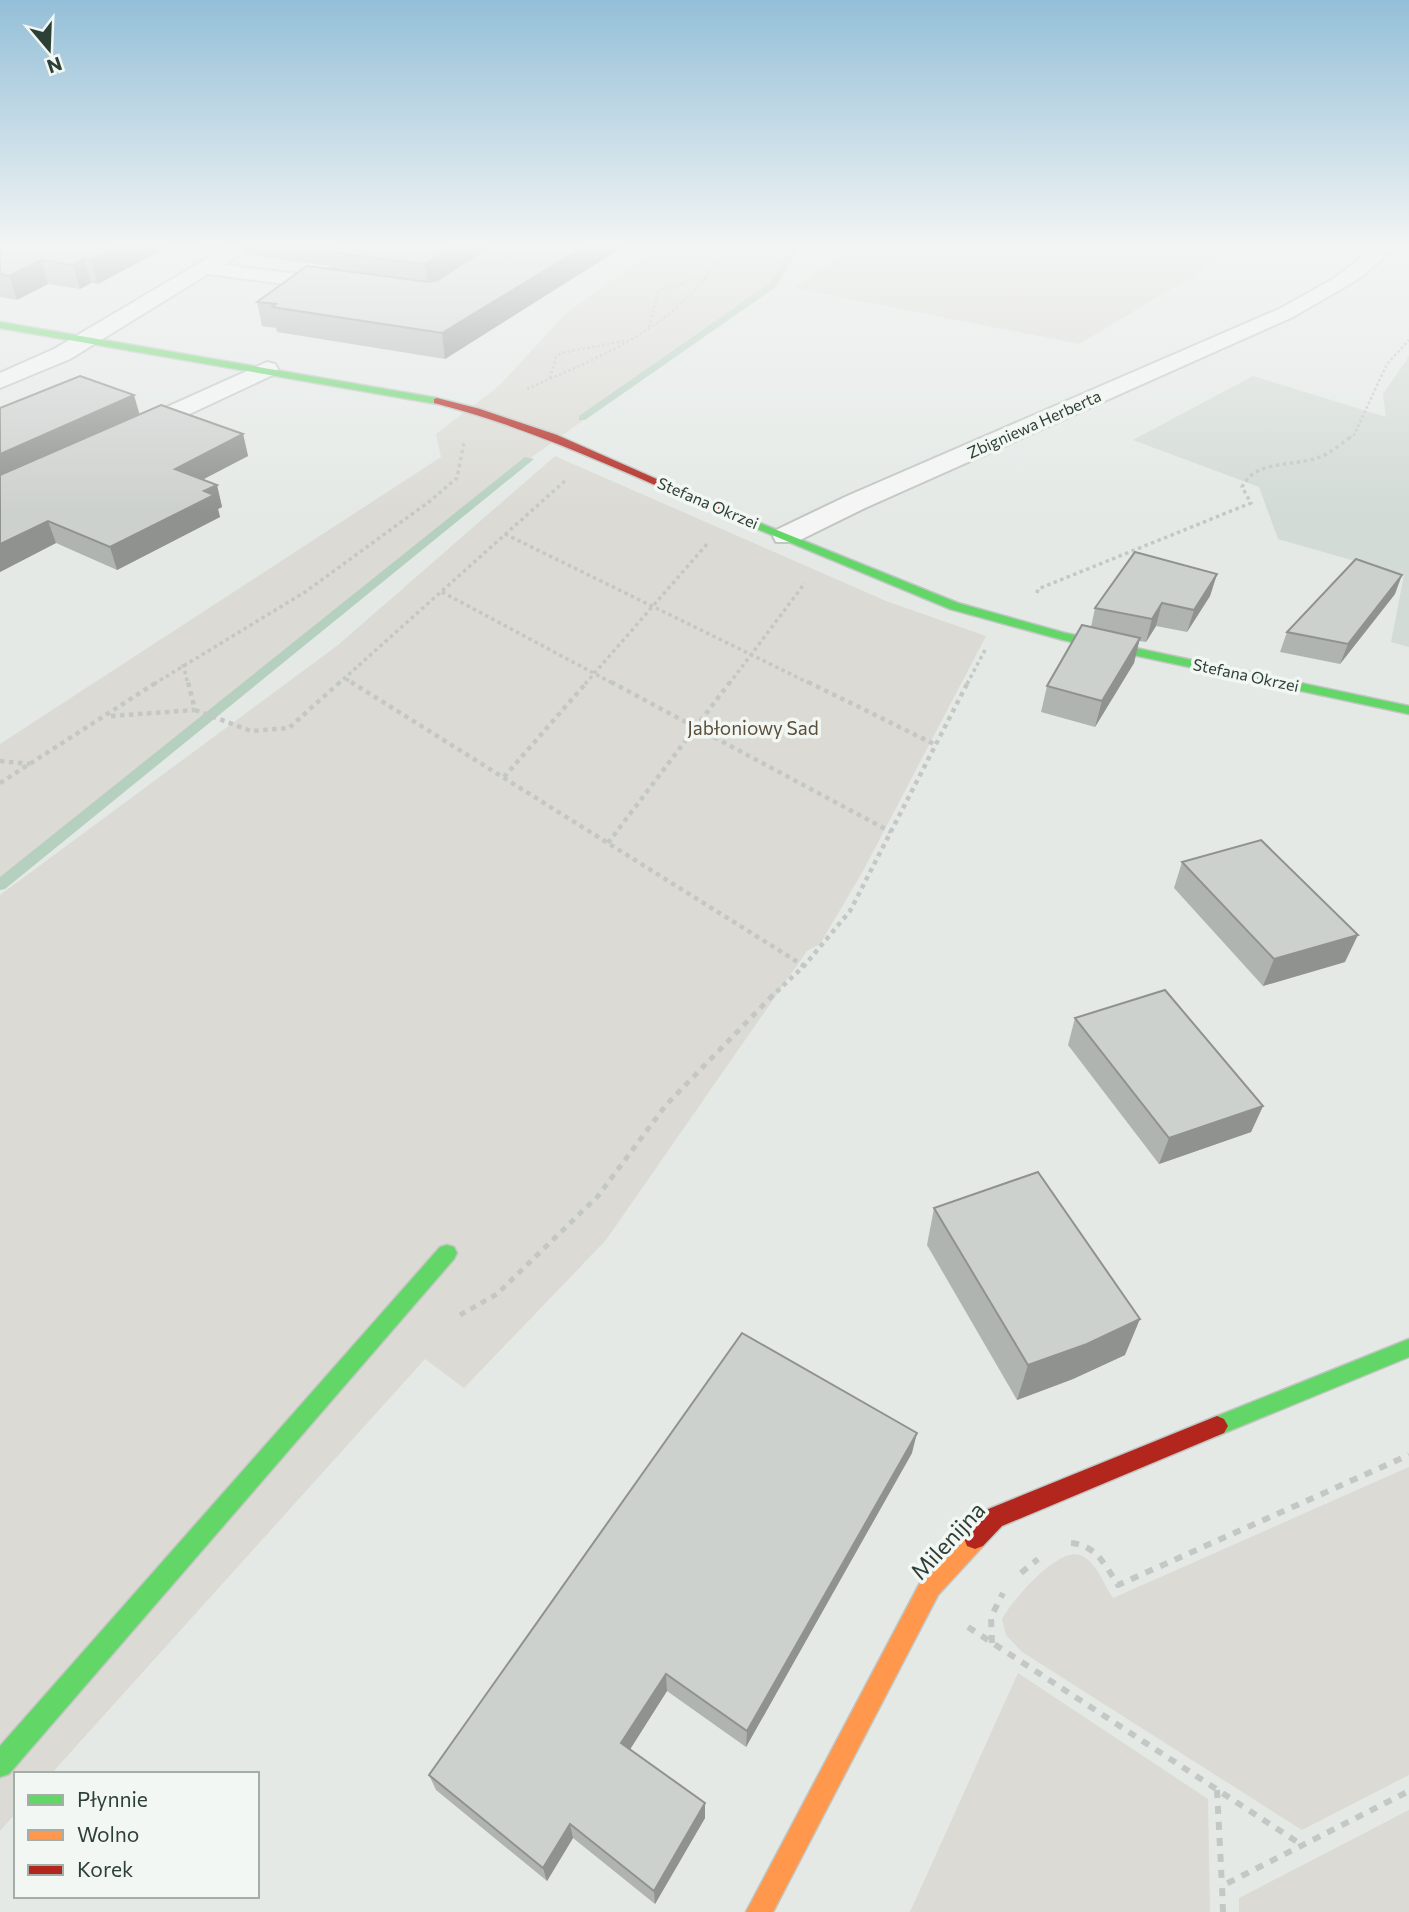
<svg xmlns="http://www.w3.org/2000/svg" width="1409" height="1912" font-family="Commissioner,sans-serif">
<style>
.built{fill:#d3dbd6}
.green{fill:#dbdad4}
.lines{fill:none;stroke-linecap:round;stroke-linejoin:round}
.stream{fill:#b6d0bf;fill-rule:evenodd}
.street-casing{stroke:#c1c6c3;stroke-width:4}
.fast-casing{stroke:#c1c6c3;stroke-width:3}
.slow-casing{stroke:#c1c6c3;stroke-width:3}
.jam-casing{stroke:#c1c6c3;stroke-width:3}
.path-far4{stroke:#c4c8c5;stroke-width:2.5;stroke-dasharray:2.5 2.5;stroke-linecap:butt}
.path-far3{stroke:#c4c8c5;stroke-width:3.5;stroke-dasharray:3.5 3.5;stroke-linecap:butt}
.path-far2{stroke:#c4c8c5;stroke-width:4.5;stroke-dasharray:4.5 4.5;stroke-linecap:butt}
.path-far1{stroke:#c4c8c5;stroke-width:5;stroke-dasharray:6 6;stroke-linecap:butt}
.path{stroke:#c4c8c5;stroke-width:6;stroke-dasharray:8 8;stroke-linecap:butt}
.street{fill:#f4f5f4;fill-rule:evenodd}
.fast{fill:#63d668;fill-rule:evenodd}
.slow{fill:#ff974d;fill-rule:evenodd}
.jam{fill:#b3261e;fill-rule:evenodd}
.wall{fill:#b0b4b1}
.shaded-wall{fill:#909290}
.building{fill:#cdd1ce;stroke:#909290;stroke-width:2}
.labels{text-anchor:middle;stroke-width:7;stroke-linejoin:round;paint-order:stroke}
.far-street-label{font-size:16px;fill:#2d4035;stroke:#f3f7f4}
.park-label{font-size:19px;fill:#5b4f3b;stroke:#f3f7f4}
.near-street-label{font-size:23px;fill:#2d4035;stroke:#f3f7f4}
</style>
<rect width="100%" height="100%" fill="#e4e9e6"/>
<path class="built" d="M 1409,356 L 1409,647 L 1391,642 L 1404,575 L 1278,539 L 1259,487 L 1133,440 L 1253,376 L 1386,417 L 1383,394 Z"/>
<g class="green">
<path d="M 661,245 L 796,245 L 773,285 L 529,459 L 0,885 L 0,744 L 441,457 L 436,434 L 500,385 L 565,314 Z"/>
<path d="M 857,245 L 1343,245 L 1337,255 L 1256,251 L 1221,259 L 1079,344 L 794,288 Z"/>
<path d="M 555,456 L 886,601 L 986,636 L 863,871 L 820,944 L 807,951 L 606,1240 L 464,1388 L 425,1359 L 51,1774 L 16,1774 L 16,1813 L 0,1831 L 0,895 L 338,645 Z"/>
<path d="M 1409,1467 L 1409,1775 L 1302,1830 L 1022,1652 L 1006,1635 L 1002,1619 C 1012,1601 1057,1547 1080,1555 C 1096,1561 1104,1585 1113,1598 Z"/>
<path d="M 1018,1673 L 1208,1799 L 1210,1912 L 910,1912 Z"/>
<path d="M 1409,1810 L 1409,1912 L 1239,1912 L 1239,1898 Z"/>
</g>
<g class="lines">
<g class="stream">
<path d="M 792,245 L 800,245 L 776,287 L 585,420 L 579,420 L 579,416 L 770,283 Z"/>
<path d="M 525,457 L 534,459 L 5,889 L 0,890 L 0,877 Z"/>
</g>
<defs>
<g id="street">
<path d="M 230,245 L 252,245 L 224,265 L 339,279 L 349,285 L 339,291 L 208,274 L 70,359 L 0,388 L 0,373 L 54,349 Z"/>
<path d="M 1378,245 L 1398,245 L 1360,278 L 1293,317 L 865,508 L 796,542 L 776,542 L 773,536 L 776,530 L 847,496 L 1279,309 L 1333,279 Z"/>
<path d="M 267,362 L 275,364 L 278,369 L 275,374 L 138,438 L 120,438 L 117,433 L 120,428 Z"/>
</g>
<g id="fast">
<path d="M 0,322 L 437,398 L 442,401 L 437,404 L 0,328 Z"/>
<path d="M 740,515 L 958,603 L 1065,633 L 1409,706 L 1409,714 L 1063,640 L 950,609 L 736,520 L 736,516 Z"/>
<path d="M 447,1245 L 454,1247 L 457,1253 L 454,1259 L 9,1774 L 0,1777 L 0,1746 L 440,1247 Z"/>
<path d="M 1409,1339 L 1409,1357 L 1217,1436 L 1210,1433 L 1206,1426 L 1210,1419 Z"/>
</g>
<path id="slow" d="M 975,1527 L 983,1530 L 986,1538 L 983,1546 L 938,1595 L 773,1912 L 746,1912 L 922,1579 L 967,1530 Z"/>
<g id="jam">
<path d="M 437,398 L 480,409 L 557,435 L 745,518 L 736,520 C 636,478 540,430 434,403 L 434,399 Z"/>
<path d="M 1217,1416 L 1224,1419 L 1228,1426 L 1224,1433 L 1002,1526 L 983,1546 L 975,1549 L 967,1546 L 964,1538 L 967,1530 L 986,1510 Z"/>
</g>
</defs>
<use href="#street" class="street-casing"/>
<use href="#fast" class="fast-casing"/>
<use href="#slow" class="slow-casing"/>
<use href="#jam" class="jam-casing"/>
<g class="path-far4">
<path d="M 1171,245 L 1317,257"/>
<path d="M 649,327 L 659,290 L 707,276"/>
<path d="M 550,378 L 556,357 L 561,353 L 624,341"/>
<path d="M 527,389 C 576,367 628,347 670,313 C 695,293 713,269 733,245"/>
<path d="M 1349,438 L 1354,435 L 1387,364 L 1409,340"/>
</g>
<g class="path-far3">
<path d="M 505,534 L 811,684"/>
<path d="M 442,592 L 614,684"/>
<path d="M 1037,593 L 1038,589 L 1251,503 L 1242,487 C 1255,459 1295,467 1320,457 C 1331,453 1342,443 1352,436"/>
<path d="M 183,664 L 188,684"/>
<path d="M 346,679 L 354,684"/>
<path d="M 154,684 L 305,592 L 430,501 L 457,478 L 464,442"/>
<path d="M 338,684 L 567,479"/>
<path d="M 585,684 L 707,544"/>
<path d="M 729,684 L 805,583"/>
<path d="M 967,684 L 985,650"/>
</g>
<g class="path-far2">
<path d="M 351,682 L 804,966"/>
<path d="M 611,682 L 891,832"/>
<path d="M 808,682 L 936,745"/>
<path d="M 195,710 L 251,731 L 289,728 L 340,682"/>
<path d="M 111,716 L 195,710 L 188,682"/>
<path d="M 0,761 L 30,764"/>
<path d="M 504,777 L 587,682"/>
<path d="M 0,783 L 157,682"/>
<path d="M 608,843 L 730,682"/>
<path d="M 770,998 L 804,966 L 850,911 L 968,682"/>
</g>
<path class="path-far1" d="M 460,1315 L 497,1294 L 598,1196 L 666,1105 L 772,996"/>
<g class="path">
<path d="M 1071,1543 C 1096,1545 1105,1565 1118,1585 L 1409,1455"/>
<path d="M 1021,1573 L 1038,1559"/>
<path d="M 968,1627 L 1302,1845"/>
<path d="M 992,1643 L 991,1617 L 1003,1593"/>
<path d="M 1217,1790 L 1222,1886"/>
<path d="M 1223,1912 L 1222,1886 L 1409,1791"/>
</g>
<use href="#street" class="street"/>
<use href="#fast" class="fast"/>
<use href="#slow" class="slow"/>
<use href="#jam" class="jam"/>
</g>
<g class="wall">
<path d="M 0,245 L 171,245 L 98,284 L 91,283 L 80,289 L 48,284 L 17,300 L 0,297 Z"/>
<path d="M 176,245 L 226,245 L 216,250 Z"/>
<path d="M 242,245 L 626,245 L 445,359 L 277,332 L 276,328 L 262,326 L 257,302 L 330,269 L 329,266 L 244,254 Z"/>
<path d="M 140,414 L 243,434 L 248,456 L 203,479 L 217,485 L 222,507 L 218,509 L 220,517 L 117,570 L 56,543 L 0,572 Z"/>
<path d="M 1217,574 L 1210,596 L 1187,632 L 1156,626 L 1146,642 L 1139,641 L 1134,663 L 1095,727 L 1041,712 L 1047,686 L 1091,627 L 1095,608 Z"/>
<path d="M 1395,594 L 1340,664 L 1280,652 L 1287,632 Z"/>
<path d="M 1182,862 L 1345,962 L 1263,986 L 1174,888 Z"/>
<path d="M 1075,1018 L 1263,1106 L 1251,1132 L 1159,1164 L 1068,1045 Z"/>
<path d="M 934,1208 L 1125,1355 L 1073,1379 L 1017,1400 L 927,1245 Z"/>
<path d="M 912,1453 L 746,1747 L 667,1691 L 630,1749 L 705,1818 L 655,1904 L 573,1838 L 547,1881 L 436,1790 L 429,1775 Z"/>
</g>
<g class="shaded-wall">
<path d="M 121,245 L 171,245 L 98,284 L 91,260 Z"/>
<path d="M 215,245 L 226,245 L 216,250 Z"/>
<path d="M 457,245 L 497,245 L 428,288 L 425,264 Z"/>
<path d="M 587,245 L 626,245 L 445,359 L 442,333 Z"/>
<path d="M 84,259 L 91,283 L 80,289 L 73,265 Z"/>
<path d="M 41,260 L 48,284 L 17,300 L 9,276 Z"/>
<path d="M 134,395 L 140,416 L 0,479 L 0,454 Z"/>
<path d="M 243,434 L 248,456 L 181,491 L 175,469 Z"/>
<path d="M 217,485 L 222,507 L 218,509 L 220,517 L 117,570 L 110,547 Z"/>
<path d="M 48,521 L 56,543 L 0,572 L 0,544 Z"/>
<path d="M 1217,574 L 1210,596 L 1187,632 L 1194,610 Z"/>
<path d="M 1402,575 L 1395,594 L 1340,664 L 1348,644 Z"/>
<path d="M 1162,603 L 1156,626 L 1146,642 L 1152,619 Z"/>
<path d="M 1140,638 L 1134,663 L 1095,727 L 1102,701 Z"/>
<path d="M 1358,935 L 1345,962 L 1263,986 L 1274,959 Z"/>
<path d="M 1263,1106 L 1251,1132 L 1159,1164 L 1169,1138 Z"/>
<path d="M 1140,1319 L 1125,1355 L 1073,1379 L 1017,1400 L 1028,1365 Z"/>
<path d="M 917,1433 L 912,1453 L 746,1747 L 747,1731 Z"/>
<path d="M 666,1674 L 667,1691 L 624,1759 L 621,1743 Z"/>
<path d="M 705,1803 L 705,1818 L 655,1904 L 654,1891 Z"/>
<path d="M 570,1824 L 573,1838 L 547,1881 L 543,1868 Z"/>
</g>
<g class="building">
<path d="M 0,245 L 121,245 L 91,260 L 84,259 L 73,265 L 41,260 L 9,276 L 0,274 Z"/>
<path d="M 337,245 L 457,245 L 425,264 L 327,252 Z"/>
<path d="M 491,245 L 587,245 L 442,333 L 272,307 L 276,304 L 257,302 L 307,266 L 429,282 L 438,280 Z"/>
<path d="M 80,376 L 134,395 L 0,454 L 0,408 Z"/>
<path d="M 161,405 L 243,434 L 175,469 L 217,485 L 204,491 L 214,495 L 110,547 L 48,521 L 0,544 L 0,475 Z"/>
<path d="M 1135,552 L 1217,574 L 1194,610 L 1162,603 L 1152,619 L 1095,608 Z"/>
<path d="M 1356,559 L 1402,575 L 1348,644 L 1287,632 Z"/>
<path d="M 1082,625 L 1140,638 L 1102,701 L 1047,686 Z"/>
<path d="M 1261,840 L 1358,935 L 1274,959 L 1182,862 Z"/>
<path d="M 1165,990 L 1263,1106 L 1169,1138 L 1075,1018 Z"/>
<path d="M 1038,1172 L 1140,1319 L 1087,1344 L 1028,1365 L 934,1208 Z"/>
<path d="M 742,1333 L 917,1433 L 747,1731 L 666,1674 L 621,1743 L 705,1803 L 654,1891 L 570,1824 L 543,1868 L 429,1775 Z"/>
</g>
<linearGradient id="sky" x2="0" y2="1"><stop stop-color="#94bfd8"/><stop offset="0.48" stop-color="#f3f5f4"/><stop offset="1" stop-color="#f3f5f4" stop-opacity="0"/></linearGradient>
<rect width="1409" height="512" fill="url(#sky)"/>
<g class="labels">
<g class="far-street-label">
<text transform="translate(1034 424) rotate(-24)" y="6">Zbigniewa Herberta</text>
<text transform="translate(708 503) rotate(23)" y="6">Stefana Okrzei</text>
<text transform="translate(1246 675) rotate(12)" y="6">Stefana Okrzei</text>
</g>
<g class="park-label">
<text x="753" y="735">Jabłoniowy Sad</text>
</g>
<g class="near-street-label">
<text transform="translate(948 1541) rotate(-47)" y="8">Milenijna</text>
</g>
</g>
<rect x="14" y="1772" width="245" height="126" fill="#f3f7f4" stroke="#a4aea8" stroke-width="2"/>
<rect x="28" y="1795" width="35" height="10" fill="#63d668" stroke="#a4aea8" stroke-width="2"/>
<text x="77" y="1807" font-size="21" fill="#2d4035">Płynnie</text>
<rect x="28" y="1830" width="35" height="10" fill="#ff974d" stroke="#a4aea8" stroke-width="2"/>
<text x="77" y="1842" font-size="21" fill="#2d4035">Wolno</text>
<rect x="28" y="1865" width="35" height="10" fill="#b3261e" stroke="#a4aea8" stroke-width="2"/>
<text x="77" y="1877" font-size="21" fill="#2d4035">Korek</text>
<g transform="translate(49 49) rotate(161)" stroke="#f3f7f4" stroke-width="5" paint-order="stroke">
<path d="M0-5L12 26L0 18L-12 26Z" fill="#2d4035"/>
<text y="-10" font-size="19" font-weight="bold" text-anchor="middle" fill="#2d4035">N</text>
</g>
</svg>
